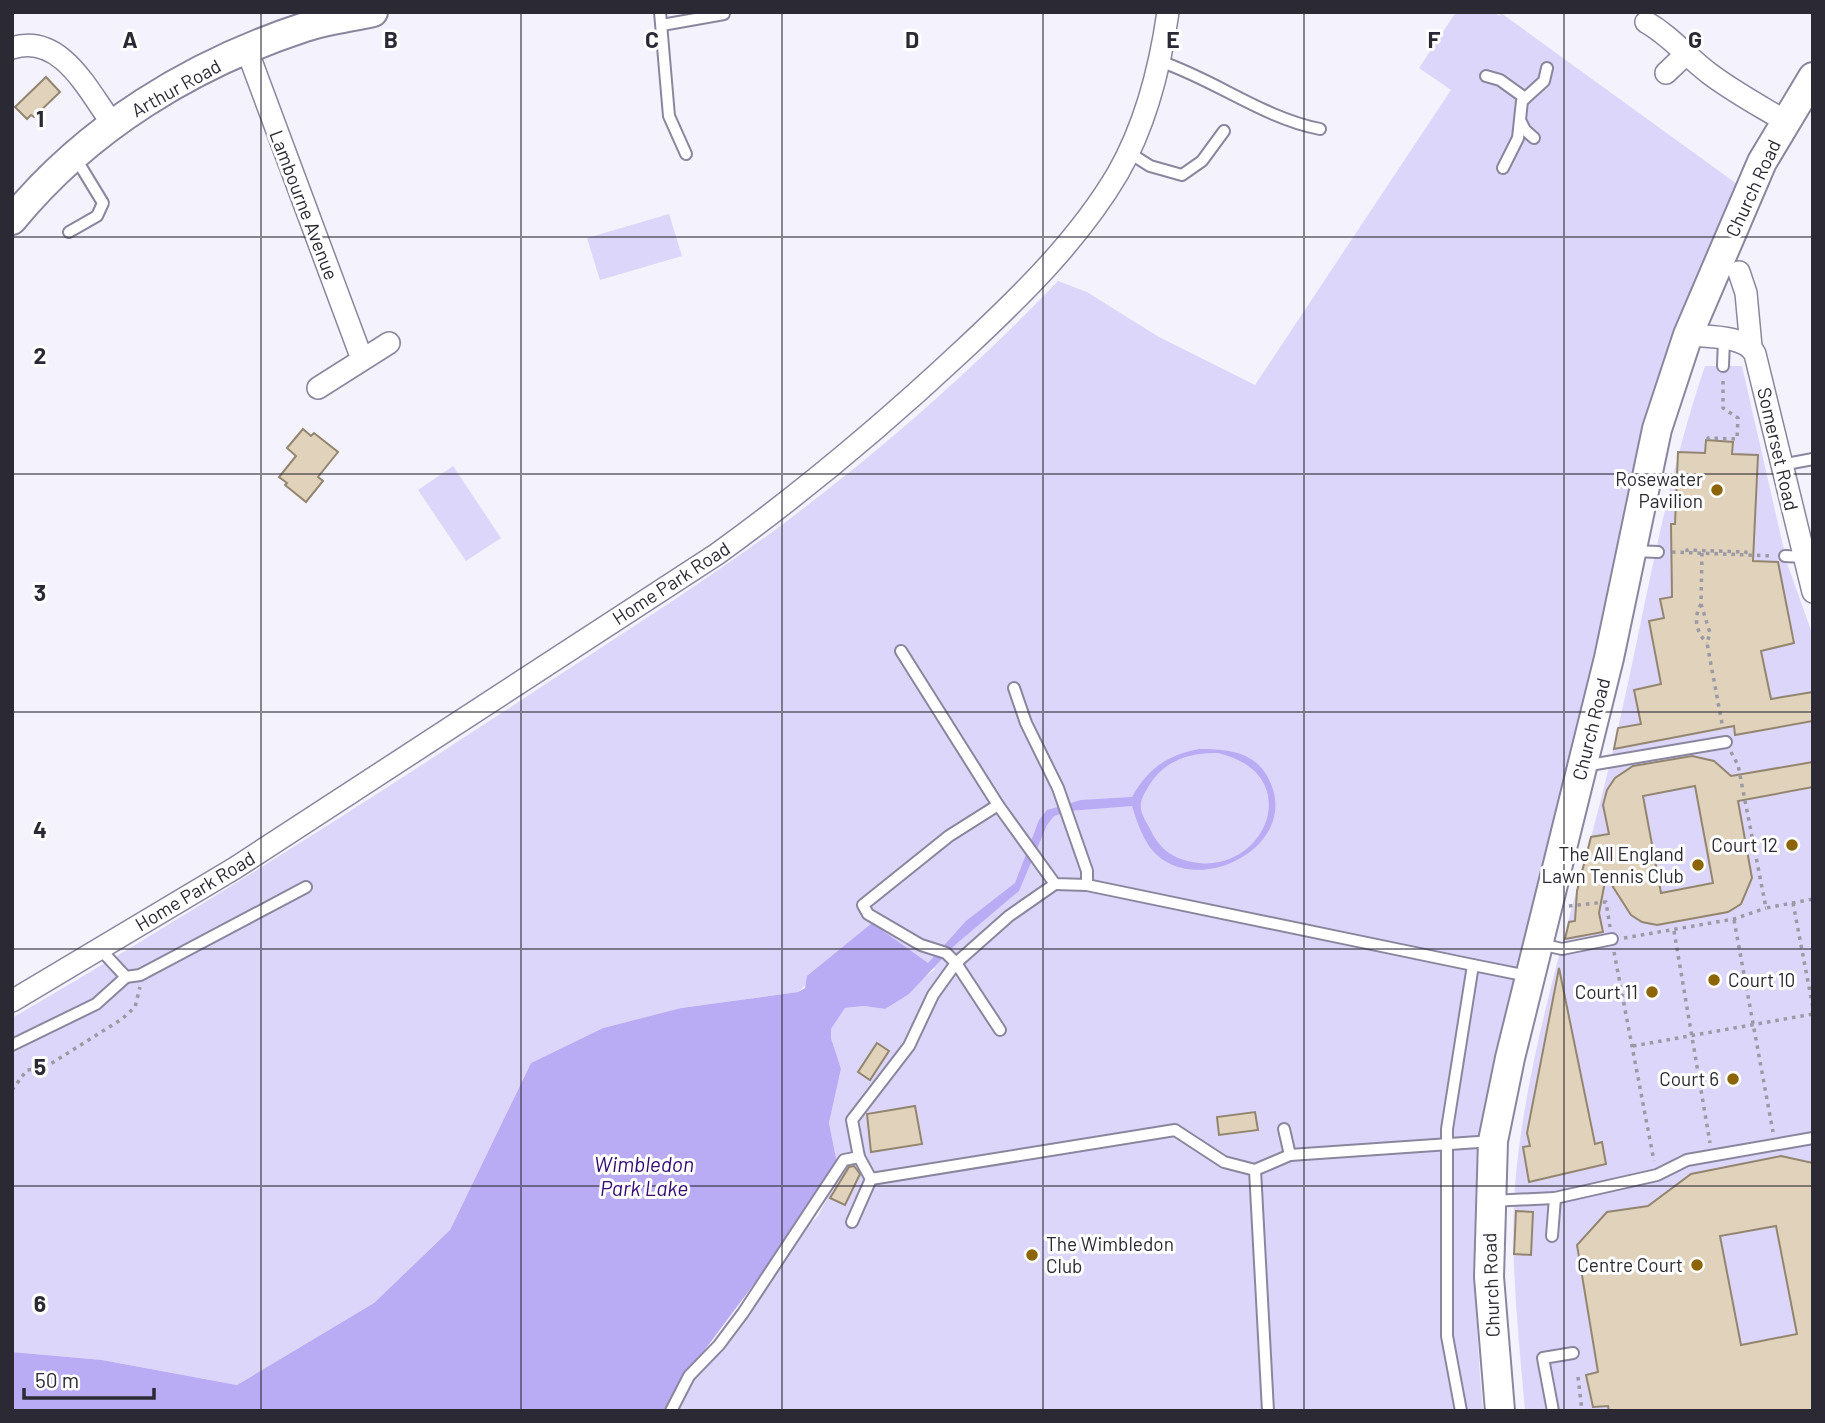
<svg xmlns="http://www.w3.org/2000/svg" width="1825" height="1423" font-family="Barlow,sans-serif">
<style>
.green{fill:#dcd7fa}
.water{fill:#b9acf4;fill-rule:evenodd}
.building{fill:#e1d2bb;stroke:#938670;stroke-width:2;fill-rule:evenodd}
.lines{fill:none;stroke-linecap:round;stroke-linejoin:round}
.lane-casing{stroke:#8a869e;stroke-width:14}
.street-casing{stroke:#8a869e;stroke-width:24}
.secondary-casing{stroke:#8a869e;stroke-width:32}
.path{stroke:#9b99a4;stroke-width:3.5;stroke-dasharray:3.5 5;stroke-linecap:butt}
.lane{stroke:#fff;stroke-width:10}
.street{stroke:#fff;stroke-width:21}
.secondary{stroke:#fff;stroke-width:28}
.grid{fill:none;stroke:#2b2a34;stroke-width:2;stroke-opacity:0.55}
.poi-dot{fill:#8d6508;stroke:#fff;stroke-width:2.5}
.labels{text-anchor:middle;stroke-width:6;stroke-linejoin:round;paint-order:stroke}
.street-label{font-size:19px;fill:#2b2a34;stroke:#fff}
.poi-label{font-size:19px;fill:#2b2a34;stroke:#fff;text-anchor:end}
.water-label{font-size:21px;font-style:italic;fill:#350974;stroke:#fff}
.grid-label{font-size:23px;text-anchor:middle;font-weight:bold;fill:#2b2a34;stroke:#fff;stroke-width:6;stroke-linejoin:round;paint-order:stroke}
</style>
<rect width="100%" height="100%" fill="#f4f2fd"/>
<g class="green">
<path d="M 1456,12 L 1494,12 L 1499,16 L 1501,13 L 1737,184 L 1704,269 L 1621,550 L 1479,1151 C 1472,1239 1475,1324 1483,1411 L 675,1411 L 695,1375 L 725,1349 L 746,1321 L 796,1237 L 818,1216 L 842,1170 L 837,1163 L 829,1123 L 841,1070 L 831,1038 L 831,1029 L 845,1008 L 864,1006 L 885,1009 L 935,969 L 872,923 L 798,992 L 681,1008 L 603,1028 L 531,1063 L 450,1230 L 374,1303 L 237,1385 L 102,1360 L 12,1352 L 12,1018 C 187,916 357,808 526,697 C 612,640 700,585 783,524 C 880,451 974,369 1058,281 L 1087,292 L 1159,337 L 1255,385 L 1451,90 L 1419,68 Z"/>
<path d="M 669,214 L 682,256 L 600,280 L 587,238 Z"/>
<path d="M 1705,366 L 1742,366 L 1787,563 L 1813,636 L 1813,1411 L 1525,1411 C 1518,1329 1508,1246 1517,1164 C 1533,1022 1582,885 1614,746 C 1644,619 1663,489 1705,366 Z"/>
<path d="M 453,466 L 501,538 L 466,561 L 418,490 Z"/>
</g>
<path class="water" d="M 1199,749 C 1230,749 1258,752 1271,784 C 1299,850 1189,902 1149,846 C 1141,834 1136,819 1132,806 L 1069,811 L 1054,816 L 1047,825 L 1019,891 L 955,945 L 909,994 L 885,1009 L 864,1006 L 845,1008 L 831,1029 L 831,1038 L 841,1069 L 829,1123 L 837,1163 L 789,1237 L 686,1375 L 667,1411 L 12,1411 L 12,1352 L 102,1360 L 237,1385 L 374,1303 L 450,1230 L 531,1063 L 603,1028 L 681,1008 L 798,992 L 805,988 L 807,976 L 872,923 L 928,963 L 966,921 L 1015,883 L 1039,820 L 1047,810 L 1081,800 L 1132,797 C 1148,768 1168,755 1199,749 ZM 1218,753 C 1312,775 1261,884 1184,860 C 1167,855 1158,845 1150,829 C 1147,823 1142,816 1141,809 C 1140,801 1143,796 1147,789 C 1162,762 1187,752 1218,753 Z"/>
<g class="building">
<path d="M 46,77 L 60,92 L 34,117 L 31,115 L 27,119 L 15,107 Z"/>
<path d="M 303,429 L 311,436 L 314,433 L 338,452 L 318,477 L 323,481 L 306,502 L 285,485 L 287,483 L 279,477 L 296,456 L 287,448 Z"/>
<path d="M 1706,440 L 1733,442 L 1732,454 L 1758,455 L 1753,561 L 1778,562 L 1794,643 L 1761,651 L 1771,699 L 1813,692 L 1813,721 L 1735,735 L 1734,726 L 1614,749 L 1618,728 L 1641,724 L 1634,690 L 1661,684 L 1649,621 L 1664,618 L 1660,599 L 1672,597 L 1671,524 L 1675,524 L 1678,452 L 1705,453 Z"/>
<path d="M 1692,756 L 1714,761 L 1731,776 L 1813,762 L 1813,787 L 1738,801 L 1752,878 L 1741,904 L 1728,912 L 1657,925 L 1642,922 L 1631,915 L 1606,876 L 1599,913 L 1603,932 L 1565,939 L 1569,922 L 1575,921 L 1577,891 L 1591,837 L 1609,834 L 1603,805 L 1607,790 L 1615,778 L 1633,766 ZM 1695,786 L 1713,883 L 1661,893 L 1643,796 Z"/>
<path d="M 1559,968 L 1595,1144 L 1602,1142 L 1606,1164 L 1529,1182 L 1523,1147 L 1530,1146 L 1527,1133 Z"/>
<path d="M 877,1043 L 889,1051 L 870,1080 L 858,1072 Z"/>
<path d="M 915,1106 L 922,1144 L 871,1152 L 867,1114 Z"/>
<path d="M 1255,1112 L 1258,1130 L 1219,1135 L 1217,1117 Z"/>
<path d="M 1781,1156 L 1813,1163 L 1813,1411 L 1609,1411 L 1608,1406 L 1593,1407 L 1586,1375 L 1598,1372 L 1577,1245 L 1607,1212 L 1648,1206 L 1691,1174 ZM 1776,1226 L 1797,1334 L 1741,1345 L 1720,1236 Z"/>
<path d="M 854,1166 L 860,1174 L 845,1205 L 830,1198 L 849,1167 Z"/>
<path d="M 1516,1211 L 1533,1212 L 1531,1255 L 1514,1254 Z"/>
</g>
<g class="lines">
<defs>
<g id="lane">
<path d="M 660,12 L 669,116 L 686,154"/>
<path d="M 662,25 L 724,14"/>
<path d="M 1159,61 C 1214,79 1263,118 1320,129"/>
<path d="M 1486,76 L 1500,80 L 1525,98"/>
<path d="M 1521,122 L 1525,130 L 1534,138"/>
<path d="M 1128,152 L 1150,166 L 1182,175 L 1202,161 L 1224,131"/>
<path d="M 1503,168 L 1518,138 L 1522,101 L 1544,81 L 1547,68"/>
<path d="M 69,232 L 97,216 L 103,203 L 75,157"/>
<path d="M 1723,366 L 1724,339"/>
<path d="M 1781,465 L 1813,459"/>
<path d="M 1632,551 L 1658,552"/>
<path d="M 1785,556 L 1803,557"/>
<path d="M 901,651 L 998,805 L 1055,884 L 1087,885 L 1473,965"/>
<path d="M 1014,688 L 1026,723 L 1058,788 L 1087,871 L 1087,885"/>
<path d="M 1584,766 L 1726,742"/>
<path d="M 998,805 L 949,836 L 863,905 L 868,914 L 921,945 L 946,953 L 956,963 L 1000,1030"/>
<path d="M 1055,884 L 1009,916 L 956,963 L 933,995 L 909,1046 L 852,1120 L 859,1157 L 871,1179 L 1175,1130 L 1224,1162 L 1255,1170 L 1268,1411"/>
<path d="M 1540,944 L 1562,949 L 1612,939"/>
<path d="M 100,949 L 126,977"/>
<path d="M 12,1045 L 96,1004 L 126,977 L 140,975 L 306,887"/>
<path d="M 1284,1129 L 1290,1155"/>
<path d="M 1255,1170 L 1290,1155 L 1493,1141"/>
<path d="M 1491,1201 L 1555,1198"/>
<path d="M 852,1222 L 871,1179"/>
<path d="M 1552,1236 L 1555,1198 L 1657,1175 L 1687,1160 L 1813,1138"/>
<path d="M 671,1411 L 689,1376 L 719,1345 L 743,1313 L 844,1160 L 859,1157"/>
<path d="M 1461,1411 L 1447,1336 L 1447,1129 L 1473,965 L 1528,976"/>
<path d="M 1553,1411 L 1543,1358 L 1573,1353"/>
</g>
<g id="street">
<path d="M 1646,22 C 1671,36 1687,57 1710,74 C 1734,92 1760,106 1785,121"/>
<path d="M 12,48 C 61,32 88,91 112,123"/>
<path d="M 247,50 L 362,359"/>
<path d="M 1666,73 L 1686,54"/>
<path d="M 1739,272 L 1746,293 L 1751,347"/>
<path d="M 1688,335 C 1708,337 1745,335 1755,354 L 1813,592"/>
<path d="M 318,388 L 389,343"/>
<path d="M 12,1001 L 235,868 L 717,554 C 803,492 884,424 961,352 C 1018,299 1078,241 1118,173 C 1146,124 1160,68 1168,12"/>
</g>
<g id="secondary">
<path d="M 12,220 C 87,128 192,64 305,27 C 326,20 350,17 373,12"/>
<path d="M 1500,1411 L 1489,1277 L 1493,1141 L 1510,1058 L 1609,658 L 1657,429 L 1688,335 L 1762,162 L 1813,77"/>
</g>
</defs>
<use href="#lane" class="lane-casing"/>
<use href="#street" class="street-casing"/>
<use href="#secondary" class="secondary-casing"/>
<g class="path">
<path d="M 1708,440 L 1708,438 L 1737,439 L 1738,418 L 1723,408 L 1723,378"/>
<path d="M 1672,552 L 1773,556"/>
<path d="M 1687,552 L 1687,550 L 1746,552 L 1745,555"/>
<path d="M 1702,553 L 1701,604 L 1710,633 L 1707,643 L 1723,729"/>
<path d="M 1701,604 C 1693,618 1696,632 1707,643"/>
<path d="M 1731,752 L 1738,765 L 1766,908 L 1813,899"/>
<path d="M 1793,903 L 1813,1008"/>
<path d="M 1569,906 L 1606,902 L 1610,927"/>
<path d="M 1734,920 L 1773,1132"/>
<path d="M 1674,931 L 1710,1143"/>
<path d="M 1624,938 L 1734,919 L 1766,908"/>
<path d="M 1614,952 L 1654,1161"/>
<path d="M 1633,1046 L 1813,1014"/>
<path d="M 12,1090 L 27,1070 L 44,1068 L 122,1019 L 135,1007 L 140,987"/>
<path d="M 1578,1377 L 1582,1411"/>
</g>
<use href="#lane" class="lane"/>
<use href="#street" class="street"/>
<use href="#secondary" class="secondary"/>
</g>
<path class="grid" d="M 261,12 L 261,1411M 521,12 L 521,1411M 782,12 L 782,1411M 1043,12 L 1043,1411M 1304,12 L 1304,1411M 1564,12 L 1564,1411M 12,237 L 1813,237M 12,474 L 1813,474M 12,712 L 1813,712M 12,949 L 1813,949M 12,1186 L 1813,1186"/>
<g class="poi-dot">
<circle cx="1717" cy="490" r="7"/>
<circle cx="1792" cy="845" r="7"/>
<circle cx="1698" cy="865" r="7"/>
<circle cx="1714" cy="980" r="7"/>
<circle cx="1652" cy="992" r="7"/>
<circle cx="1733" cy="1079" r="7"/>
<circle cx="1032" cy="1255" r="7"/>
<circle cx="1697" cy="1265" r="7"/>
</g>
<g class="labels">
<g class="street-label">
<text transform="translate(176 88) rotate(-29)" y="7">Arthur Road</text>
<text transform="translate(1753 188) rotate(-65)" y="7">Church Road</text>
<text transform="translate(304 205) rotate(69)" y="7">Lambourne Avenue</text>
<text transform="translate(1778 449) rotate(77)" y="7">Somerset Road</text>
<text transform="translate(671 583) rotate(-33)" y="7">Home Park Road</text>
<text transform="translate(1591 729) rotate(-76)" y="7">Church Road</text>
<text transform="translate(195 891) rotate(-31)" y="7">Home Park Road</text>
<text transform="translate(1491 1285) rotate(-92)" y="7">Church Road</text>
</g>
<g class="poi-label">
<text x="1703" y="486">Rosewater<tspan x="1703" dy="22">Pavilion</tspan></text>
<text x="1778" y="852">Court 12</text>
<text x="1684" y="861">The All England<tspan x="1684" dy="22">Lawn Tennis Club</tspan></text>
<text x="1728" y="987" text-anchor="start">Court 10</text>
<text x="1638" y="999">Court 11</text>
<text x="1719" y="1086">Court 6</text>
<text x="1046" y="1251" text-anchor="start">The Wimbledon<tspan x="1046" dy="22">Club</tspan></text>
<text x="1683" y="1272">Centre Court</text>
</g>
<g class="water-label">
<text x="644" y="1172">Wimbledon<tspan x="644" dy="24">Park Lake</tspan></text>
</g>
</g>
<g class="grid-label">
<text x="130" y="48">A</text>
<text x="391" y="48">B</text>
<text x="652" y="48">C</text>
<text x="912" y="48">D</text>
<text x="1173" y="48">E</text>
<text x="1434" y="48">F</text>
<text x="1695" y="48">G</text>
<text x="40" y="127">1</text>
<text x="40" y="364">2</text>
<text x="40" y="601">3</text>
<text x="40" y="838">4</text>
<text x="40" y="1075">5</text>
<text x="40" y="1312">6</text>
</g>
<rect width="1825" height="1423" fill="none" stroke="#2b2a34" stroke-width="28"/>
<path d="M24 1388v10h130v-10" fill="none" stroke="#2b2a34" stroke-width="3.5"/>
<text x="35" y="1388" font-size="21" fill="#2b2a34" stroke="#ffffff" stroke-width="5" paint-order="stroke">50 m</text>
</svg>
